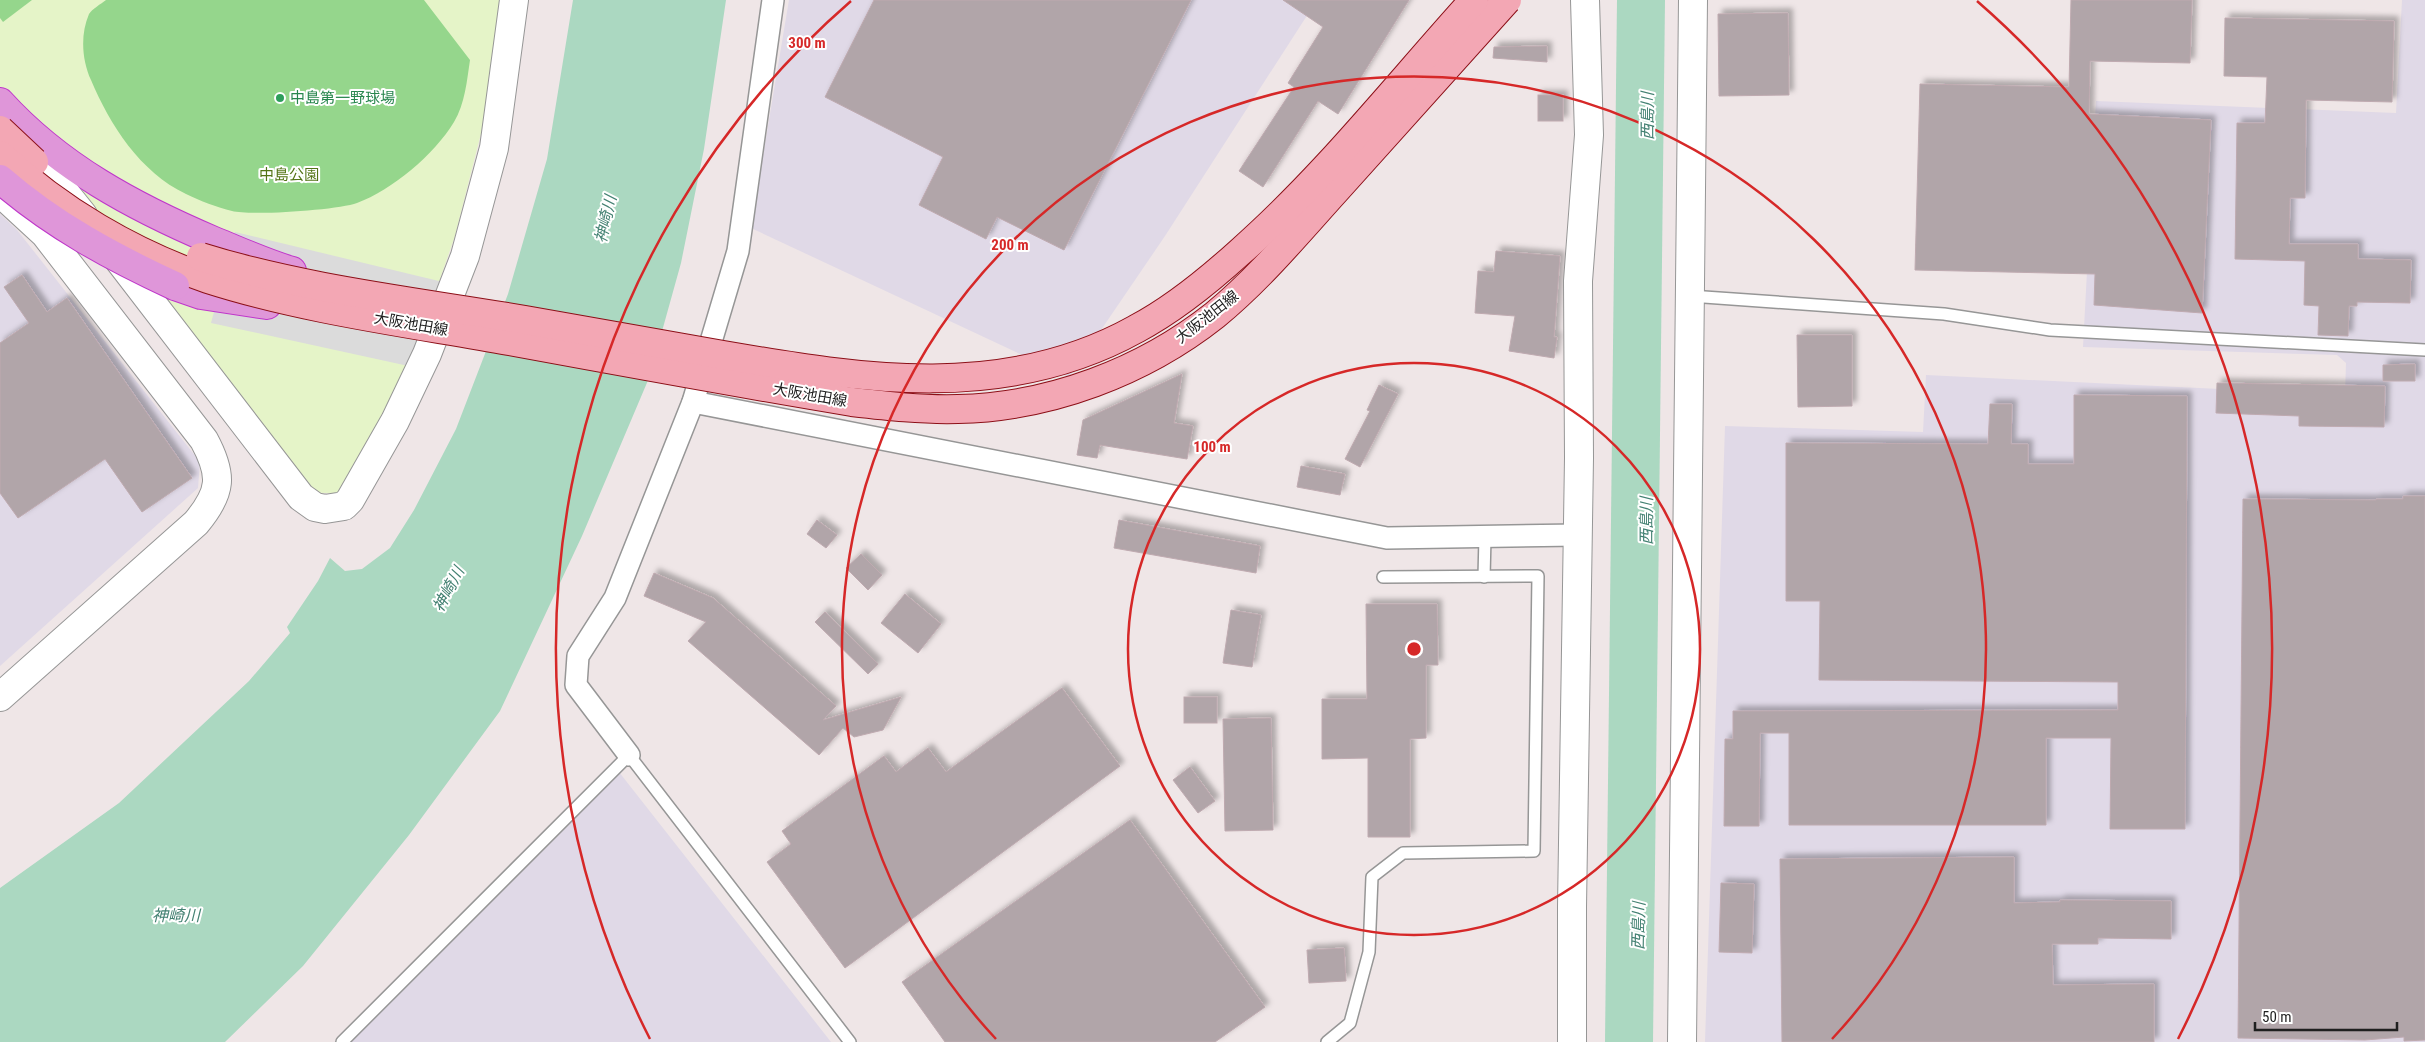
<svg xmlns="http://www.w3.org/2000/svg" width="2425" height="1042" font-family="'Roboto Condensed','Noto Sans JP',sans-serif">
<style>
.industrial{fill:#e0d9e7}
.park{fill:#e5f4c8}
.pitch{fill:#95d68c}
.parking{fill:#dbdbdb}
.water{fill:#abd8c1}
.building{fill:#b1a5a9;stroke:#bfaab0;filter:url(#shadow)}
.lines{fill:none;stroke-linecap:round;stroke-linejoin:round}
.service-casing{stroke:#969696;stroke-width:14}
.minor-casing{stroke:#969696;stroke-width:24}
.tertiary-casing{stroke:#969696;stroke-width:30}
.motorway-casing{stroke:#bf36ca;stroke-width:30}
.service{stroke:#fff;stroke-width:11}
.minor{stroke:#fff;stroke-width:21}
.tertiary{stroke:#fff;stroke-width:28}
.motorway{stroke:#df96d9;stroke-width:28}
.primary-bridge-casing{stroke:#8c0f17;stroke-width:30;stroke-linecap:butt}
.motorway-bridge-casing{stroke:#bf36ca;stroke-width:30;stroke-linecap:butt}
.primary-bridge{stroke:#f3a7b4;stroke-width:28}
.motorway-bridge{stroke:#df96d9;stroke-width:28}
.ring{fill:none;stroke:#d62828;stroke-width:2.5}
.leisure-dot{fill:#2e9e5b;stroke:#fff;stroke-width:2}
.labels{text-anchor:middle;stroke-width:4;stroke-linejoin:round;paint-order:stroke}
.leisure-label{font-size:15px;fill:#27864d;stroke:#fff;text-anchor:start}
.park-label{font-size:15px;fill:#537416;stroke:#fff}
.street-label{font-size:15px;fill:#1f1f1f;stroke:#fff}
.water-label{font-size:16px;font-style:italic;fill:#438172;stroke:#fff}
.centre{fill:#d62828;stroke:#fff;stroke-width:2.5}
.ring-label{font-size:15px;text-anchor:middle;font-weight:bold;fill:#d62828;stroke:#fff;stroke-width:4;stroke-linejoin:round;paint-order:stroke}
</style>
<defs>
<filter id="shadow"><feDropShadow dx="4.5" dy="-4.5" stdDeviation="2.5" flood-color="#0004"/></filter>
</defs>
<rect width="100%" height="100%" fill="#efe6e7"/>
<g class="industrial">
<path d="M 789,0 L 1317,0 L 1165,236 L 1069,377 L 751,228 Z"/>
<path d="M 2402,0 L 2425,0 L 2425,1042 L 1705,1042 L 1725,426 L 1923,432 L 1926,375 L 2345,395 L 2346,363 L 2337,355 L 2083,347 L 2096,101 L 2396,113 Z"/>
<path d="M 0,214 L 17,230 L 200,462 L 198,488 L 0,666 Z"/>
<path d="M 619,772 L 831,1042 L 347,1042 Z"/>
</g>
<path class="park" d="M 0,0 L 502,0 L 488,106 L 455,236 L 431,305 L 392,399 L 340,494 L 309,492 L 20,110 L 0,87 Z"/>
<g class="pitch">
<path d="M 0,0 L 32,0 L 3,22 L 0,18 Z"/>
<path d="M 106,0 L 424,0 L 470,60 C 467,80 465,104 454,122 C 434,155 392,190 357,203 C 338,210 252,216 232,211 C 217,207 200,201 186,194 C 140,172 110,125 91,80 C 82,60 80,35 89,14 C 92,9 101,4 106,0 Z"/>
</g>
<path class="parking" d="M 235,232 L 443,282 L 413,367 L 211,323 Z"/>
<g class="water">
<path d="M 573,0 L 726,0 L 704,149 L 681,263 L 649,378 L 582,536 L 500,711 L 409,835 L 303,966 L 225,1042 L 0,1042 L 0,888 L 119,803 L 249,681 L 290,633 L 287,627 L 318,581 L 330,558 L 345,571 L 362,569 L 390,548 L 414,510 L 456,429 L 508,294 L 547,159 Z"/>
<path d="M 1617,0 L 1665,0 L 1653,1042 L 1605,1042 Z"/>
</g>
<g class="building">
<path d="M 874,0 L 1191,0 L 1064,250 L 997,217 L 986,239 L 919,205 L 943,157 L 825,97 Z"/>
<path d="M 1283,0 L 1409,0 L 1338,114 L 1318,101 L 1263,187 L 1239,171 L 1294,87 L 1288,83 L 1323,27 Z"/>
<path d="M 2071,0 L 2192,0 L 2190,63 L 2090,61 L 2089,114 L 2211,120 L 2202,313 L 2094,305 L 2095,274 L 1915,270 L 1920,84 L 2069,87 Z"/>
<path d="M 1788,13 L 1789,95 L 1719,96 L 1718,14 Z"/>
<path d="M 2225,18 L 2394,21 L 2392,102 L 2306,100 L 2305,198 L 2290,198 L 2289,244 L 2358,244 L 2358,259 L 2411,260 L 2410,303 L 2357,302 L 2357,306 L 2349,306 L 2348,336 L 2318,335 L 2319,306 L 2304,305 L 2305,261 L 2235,259 L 2237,123 L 2265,123 L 2267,77 L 2224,76 Z"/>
<path d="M 1547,46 L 1547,62 L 1493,58 L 1494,47 Z"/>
<rect x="1538" y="95" width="25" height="26"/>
<path d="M 1496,251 L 1560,256 L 1554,337 L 1557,337 L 1554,358 L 1509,351 L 1515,316 L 1475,313 L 1478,271 L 1494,272 Z"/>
<path d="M 22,275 L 47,312 L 67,298 L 192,478 L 142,512 L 105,459 L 18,518 L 0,493 L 0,343 L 29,323 L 4,287 Z"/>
<path d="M 1797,335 L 1852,335 L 1852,406 L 1798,407 Z"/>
<path d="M 2415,364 L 2415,381 L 2383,381 L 2383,365 Z"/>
<path d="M 1182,374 L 1174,423 L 1193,426 L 1187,459 L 1100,445 L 1097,458 L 1077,455 L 1083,420 Z"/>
<path d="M 2217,383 L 2385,386 L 2384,427 L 2299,426 L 2299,416 L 2216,413 Z"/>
<path d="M 1379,385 L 1398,394 L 1360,467 L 1345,459 L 1370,411 L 1367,410 Z"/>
<path d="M 2074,395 L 2187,396 L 2185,829 L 2110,829 L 2111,738 L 2046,738 L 2046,825 L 1789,825 L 1789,733 L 1760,733 L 1759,826 L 1724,826 L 1725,739 L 1733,739 L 1733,711 L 2118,710 L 2118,682 L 1819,680 L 1820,601 L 1786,601 L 1786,443 L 1988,444 L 1990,404 L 2012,404 L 2011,444 L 2028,444 L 2028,464 L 2074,464 Z"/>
<path d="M 1301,466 L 1345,474 L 1340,495 L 1297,487 Z"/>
<path d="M 2403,496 L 2425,496 L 2425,1040 L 2404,1041 L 2404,1037 L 2365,1040 L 2238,1038 L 2243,499 L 2376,500 L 2376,499 L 2403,499 Z"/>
<path d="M 817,520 L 837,535 L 826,548 L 807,534 Z"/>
<path d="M 1119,520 L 1260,546 L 1256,573 L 1114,548 Z"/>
<path d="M 861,554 L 882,575 L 868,590 L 846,568 Z"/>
<path d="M 654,573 L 713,598 L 836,706 L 823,720 L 901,697 L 883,730 L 854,737 L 843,728 L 819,755 L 688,641 L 706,622 L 644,596 Z"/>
<path d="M 905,594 L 941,624 L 918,653 L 881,623 Z"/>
<path d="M 1366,604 L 1437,604 L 1438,665 L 1426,665 L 1426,738 L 1410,739 L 1410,837 L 1368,837 L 1368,758 L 1322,759 L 1322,699 L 1367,699 Z"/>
<path d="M 1231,610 L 1261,615 L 1252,667 L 1223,663 Z"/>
<path d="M 825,612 L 878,664 L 868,674 L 815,622 Z"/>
<path d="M 1062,688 L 1120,766 L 845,968 L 767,862 L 791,844 L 782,831 L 884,756 L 896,772 L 928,748 L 946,772 Z"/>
<rect x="1184" y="697" width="33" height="26"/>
<path d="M 1271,718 L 1273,830 L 1225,831 L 1223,719 Z"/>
<path d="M 1190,767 L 1215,801 L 1198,813 L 1173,780 Z"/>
<path d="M 1130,820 L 1265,1007 L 1215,1042 L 945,1042 L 902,982 Z"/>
<path d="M 2014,857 L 2014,903 L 2060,902 L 2060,900 L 2171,901 L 2171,939 L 2098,938 L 2098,944 L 2052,944 L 2053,985 L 2154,984 L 2154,1042 L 1782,1042 L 1780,859 Z"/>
<path d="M 1721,883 L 1754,884 L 1752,953 L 1719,952 Z"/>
<path d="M 1344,948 L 1346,981 L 1309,983 L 1307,950 Z"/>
</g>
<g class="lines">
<defs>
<g id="service">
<path d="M 1690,296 L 1944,314 L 2050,330 L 2425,350"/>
<path d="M 1484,577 L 1485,537"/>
<path d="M 342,1042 L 629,755 L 850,1042"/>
<path d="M 1327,1042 L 1350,1023 L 1369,952 L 1372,877 L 1403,853 L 1534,851 L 1538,576 L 1383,577"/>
</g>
<g id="minor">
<path d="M 693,402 L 1387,538 L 1578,535"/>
<path d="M 629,755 L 576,685 L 578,656 L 615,598 L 693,402 L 738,251 L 773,0"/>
</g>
<g id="tertiary">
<path d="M 23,140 L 83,215"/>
<path d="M 115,255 L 301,497 L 315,507 L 325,509 L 344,506 L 350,500 L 395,421 L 427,354 L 465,256 L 494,148 L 514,0"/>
<path d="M 0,697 L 196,523 C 222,492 223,475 204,440 L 45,234 L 6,198"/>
<path d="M 1572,1042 L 1572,907 L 1579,458 L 1578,281 L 1589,135 L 1585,0"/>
<path d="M 1682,1042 L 1693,0"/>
</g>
<g id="motorway">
<path d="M 0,102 C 59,167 134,207 214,241 C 239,251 265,263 292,271"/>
<path d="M 175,286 L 201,295 L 267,305"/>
</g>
</defs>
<use href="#service" class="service-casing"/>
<use href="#minor" class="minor-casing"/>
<use href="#tertiary" class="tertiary-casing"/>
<use href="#motorway" class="motorway-casing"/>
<use href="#service" class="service"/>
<use href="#minor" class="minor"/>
<use href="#tertiary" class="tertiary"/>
<use href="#motorway" class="motorway"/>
<defs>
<g id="primary-bridge">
<path d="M 0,130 L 34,162"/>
<path d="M 0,155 C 59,210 132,253 208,279 C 305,310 409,323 509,341 C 623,362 737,383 852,402 C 887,406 922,410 958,409 C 1050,407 1143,372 1215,315 C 1260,278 1298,232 1337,189 C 1393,126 1450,63 1507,0"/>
<path d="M 201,257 C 303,289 419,302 525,320 C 591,332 657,343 723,355 C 863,379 1005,402 1136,329 C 1174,309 1208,281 1240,252 C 1326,176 1397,85 1474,0"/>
</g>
<path id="motorway-bridge" d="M 0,179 C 53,225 112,257 175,286"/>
</defs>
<use href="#primary-bridge" class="primary-bridge-casing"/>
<use href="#motorway-bridge" class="motorway-bridge-casing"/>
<use href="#primary-bridge" class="primary-bridge"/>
<use href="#motorway-bridge" class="motorway-bridge"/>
</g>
<g class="ring">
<circle cx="1414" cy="649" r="286"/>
<path d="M996 1039A572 572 0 1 1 1832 1039"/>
<path d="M650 1039A858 858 0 0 1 851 1M1977 1A858 858 0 0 1 2178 1039"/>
</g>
<circle class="leisure-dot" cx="280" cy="98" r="5"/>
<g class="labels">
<g class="leisure-label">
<text x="290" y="103">中島第一野球場</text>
</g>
<g class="park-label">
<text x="289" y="180">中島公園</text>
</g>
<g class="street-label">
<text transform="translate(1207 317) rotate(-38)" y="5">大阪池田線</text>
<text transform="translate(411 324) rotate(10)" y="5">大阪池田線</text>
<text transform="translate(810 395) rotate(10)" y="5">大阪池田線</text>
</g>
<g class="water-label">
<text transform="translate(1647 116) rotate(-90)" y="6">西島川</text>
<text transform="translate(605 219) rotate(-77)" y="6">神崎川</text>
<text transform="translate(1646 521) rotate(-90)" y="6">西島川</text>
<text transform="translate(448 589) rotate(-62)" y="6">神崎川</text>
<text x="176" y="921">神崎川</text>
<text transform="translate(1638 926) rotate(-89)" y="6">西島川</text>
</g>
</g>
<circle cx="1414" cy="649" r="8" class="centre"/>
<g class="ring-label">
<text x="807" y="48">300 m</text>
<text x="1010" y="250">200 m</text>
<text x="1212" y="452">100 m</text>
</g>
<path d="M2255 1022v8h142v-8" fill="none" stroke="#1f1f1f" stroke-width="2.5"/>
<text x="2262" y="1022" font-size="15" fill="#1f1f1f" stroke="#ffffff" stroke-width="4" paint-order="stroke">50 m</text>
</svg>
